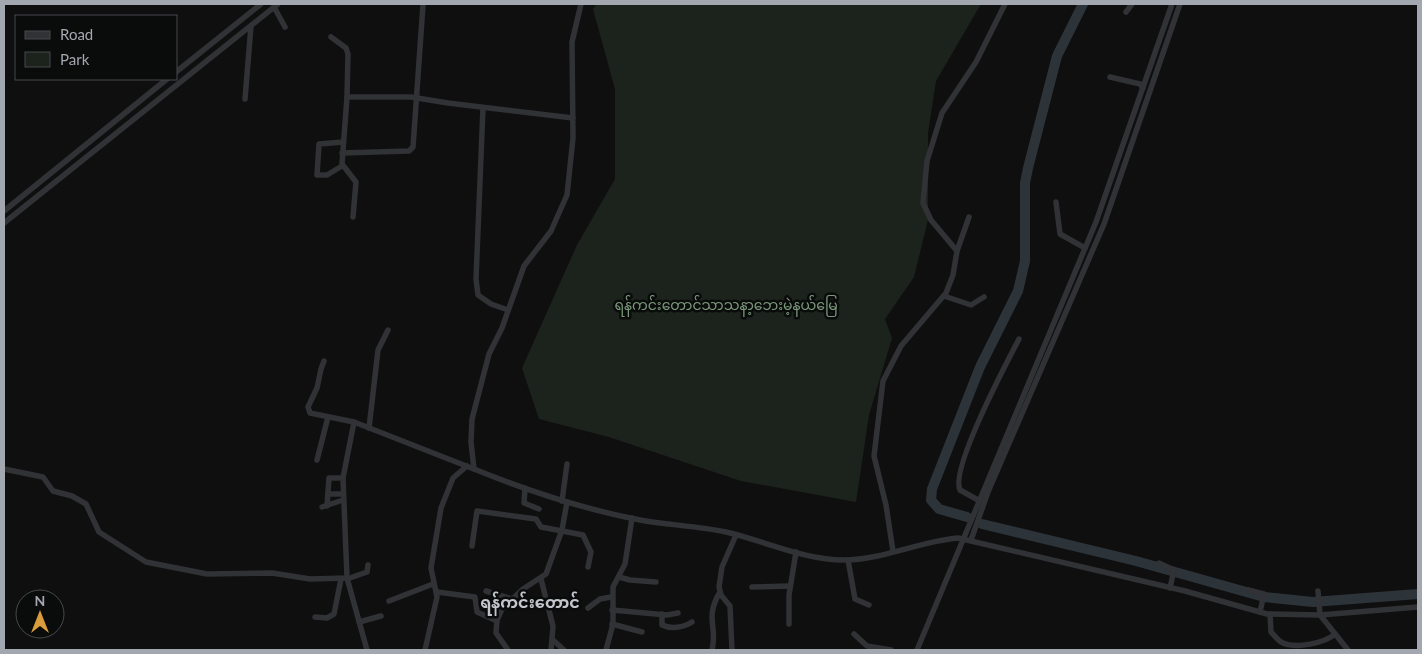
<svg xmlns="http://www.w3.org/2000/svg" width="1422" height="654" font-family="Lato,'Noto Sans Myanmar',sans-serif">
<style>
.green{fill:#1c231d}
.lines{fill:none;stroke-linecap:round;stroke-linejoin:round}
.river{stroke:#2d3439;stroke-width:10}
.street{stroke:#313235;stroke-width:5.5}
.labels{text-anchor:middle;stroke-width:5;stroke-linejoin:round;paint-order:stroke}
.park-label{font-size:14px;fill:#7b997b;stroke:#0a0b0b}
.quarter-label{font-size:16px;font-weight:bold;fill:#c2c6cc;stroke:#0a0b0b}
</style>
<rect width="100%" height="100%" fill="#0f0f10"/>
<path class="green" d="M 597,4 L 981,4 L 936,81 L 928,133 L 928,220 L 914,277 L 885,319 L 892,338 L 869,415 L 856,502 L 741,481 L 609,437 L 539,419 L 522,368 L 577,245 L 615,179 L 615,89 L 593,9 Z"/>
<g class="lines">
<g class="river">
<path d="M 967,517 L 939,509 L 931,500 L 932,489 L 980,367 L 1018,291 L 1025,261 L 1025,183 L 1028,168 L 1057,56 L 1083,4"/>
<path d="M 982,524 L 1136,561 L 1264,597 L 1313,602 L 1418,594"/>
</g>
<g class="street">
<path d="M 581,4 L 572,42 L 573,138 L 567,195 L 551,231 L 524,266 L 502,328 L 489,354 L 472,419 L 471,442 L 474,469 C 528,491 583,509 640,520 C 668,525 698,526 726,532 C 765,541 804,560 844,560 C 882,560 920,541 958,538 L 1185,591 L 1267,614 L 1320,615 L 1418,607"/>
<path d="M 274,7 L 285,27"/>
<path d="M 1126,12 L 1132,4"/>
<path d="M 331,37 L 346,48 L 348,54 L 347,97"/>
<path d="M 176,72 L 261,4"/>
<path d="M 1110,77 L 1140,84 L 1143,88"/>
<path d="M 245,99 L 251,26"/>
<path d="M 483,108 L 476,279 L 478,295 L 491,304 L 508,310"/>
<path d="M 342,153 L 409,151 L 413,147 L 423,5"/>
<path d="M 342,166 L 327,175 L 317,175 L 319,144 L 343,142"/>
<path d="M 1056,202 L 1060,234 L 1085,248"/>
<path d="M 4,211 L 167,79"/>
<path d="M 353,217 L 356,182 L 342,164 L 347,97 L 411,97 L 448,103 L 573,118"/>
<path d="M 4,223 L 278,4"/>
<path d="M 957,251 L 969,217"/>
<path d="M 944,296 L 971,305 L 984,297"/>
<path d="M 324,361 L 321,369 L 317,388 L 308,407 L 310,413 L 354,422 L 474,469"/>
<path d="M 369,428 L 378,350 L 388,330"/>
<path d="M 317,460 L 328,417"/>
<path d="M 4,469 L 43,477 L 53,491 L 72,496 L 86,504 L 99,532 L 146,562 L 207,574 L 272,573 L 310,579 L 347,578 L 343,478 L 354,422"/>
<path d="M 525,488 L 524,503 L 539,509"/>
<path d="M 328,494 L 343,494"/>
<path d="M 978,500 L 960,490 C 950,469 1007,362 1019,339"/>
<path d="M 562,501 L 567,464"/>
<path d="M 327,506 L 329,478 L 343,478"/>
<path d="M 322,507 L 343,500"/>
<path d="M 971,540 L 988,492 L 1104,224 L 1180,4"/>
<path d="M 472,546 L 477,511 L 536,519 L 541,527 L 583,535 L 591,552 L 588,567"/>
<path d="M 893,551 L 886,505 L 874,456 L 883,381 L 901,346 L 946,293 L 953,275 L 957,251 L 931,220 L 923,203 L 927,161 L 942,113 L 976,62 L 1005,4"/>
<path d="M 848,560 L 855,599 L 869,605"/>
<path d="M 1159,563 L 1174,570 L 1170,588"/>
<path d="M 619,577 L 630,580 L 656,582"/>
<path d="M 347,578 L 367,650"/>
<path d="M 347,579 L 367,572 L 368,565"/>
<path d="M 541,579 L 553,626 L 551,650"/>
<path d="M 752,587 L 790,586"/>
<path d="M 1248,590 L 1264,594 L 1260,612"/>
<path d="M 486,591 L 512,599"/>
<path d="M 1318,591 L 1320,615 L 1348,650"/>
<path d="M 437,592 L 475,597 L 477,612 L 497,621"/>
<path d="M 389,601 L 433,584"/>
<path d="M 588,608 L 600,599 L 611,597"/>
<path d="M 612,610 L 667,615 L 678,613"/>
<path d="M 662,614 L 662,625 C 670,629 683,628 692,622"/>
<path d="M 1270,614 L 1271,632 C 1275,636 1278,641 1283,643 C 1296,649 1325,643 1335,634"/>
<path d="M 315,617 L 327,618 L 334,614 L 341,579"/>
<path d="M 359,622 L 381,616"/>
<path d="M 612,624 L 642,632"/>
<path d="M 789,624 L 789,595 L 796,552"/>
<path d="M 854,634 L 867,646 L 891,650"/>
<path d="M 553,640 L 564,650"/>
<path d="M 425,650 L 437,597 L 431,568 L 441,508 L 453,478 L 467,466"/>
<path d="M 508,650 L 496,633 L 497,620 L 502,609 L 523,589 L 546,574 L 562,530 L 567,502"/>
<path d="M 606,650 L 613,624 L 613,587 L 625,564 L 632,518"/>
<path d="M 712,650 C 718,625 704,619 720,592"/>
<path d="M 732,650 L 730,606 L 721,595 L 719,587 L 722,567 L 736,535"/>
<path d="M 917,650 L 1096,222 L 1172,4"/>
</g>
</g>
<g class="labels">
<g class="park-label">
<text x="726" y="310">ရန်ကင်းတောင်သာသနာ့ဘေးမဲ့နယ်မြေ</text>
</g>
<g class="quarter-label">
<text x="530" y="608">ရန်ကင်းတောင်</text>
</g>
</g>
<rect width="1422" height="654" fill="none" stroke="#a2a7b0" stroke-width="10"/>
<rect x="15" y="15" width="162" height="65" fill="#0a0b0b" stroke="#47494d"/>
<rect x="25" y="31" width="25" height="8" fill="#313235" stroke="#47494d"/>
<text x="60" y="40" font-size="15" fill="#a2a7b0">Road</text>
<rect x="25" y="52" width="25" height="15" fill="#1c231d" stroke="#47494d"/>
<text x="60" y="65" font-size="15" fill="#a2a7b0">Park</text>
<g transform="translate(40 614)"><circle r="24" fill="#0a0b0b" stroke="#47494d"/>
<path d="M0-4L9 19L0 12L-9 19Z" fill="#db9c3d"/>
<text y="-8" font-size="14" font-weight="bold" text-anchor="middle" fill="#a2a7b0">N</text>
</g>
</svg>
